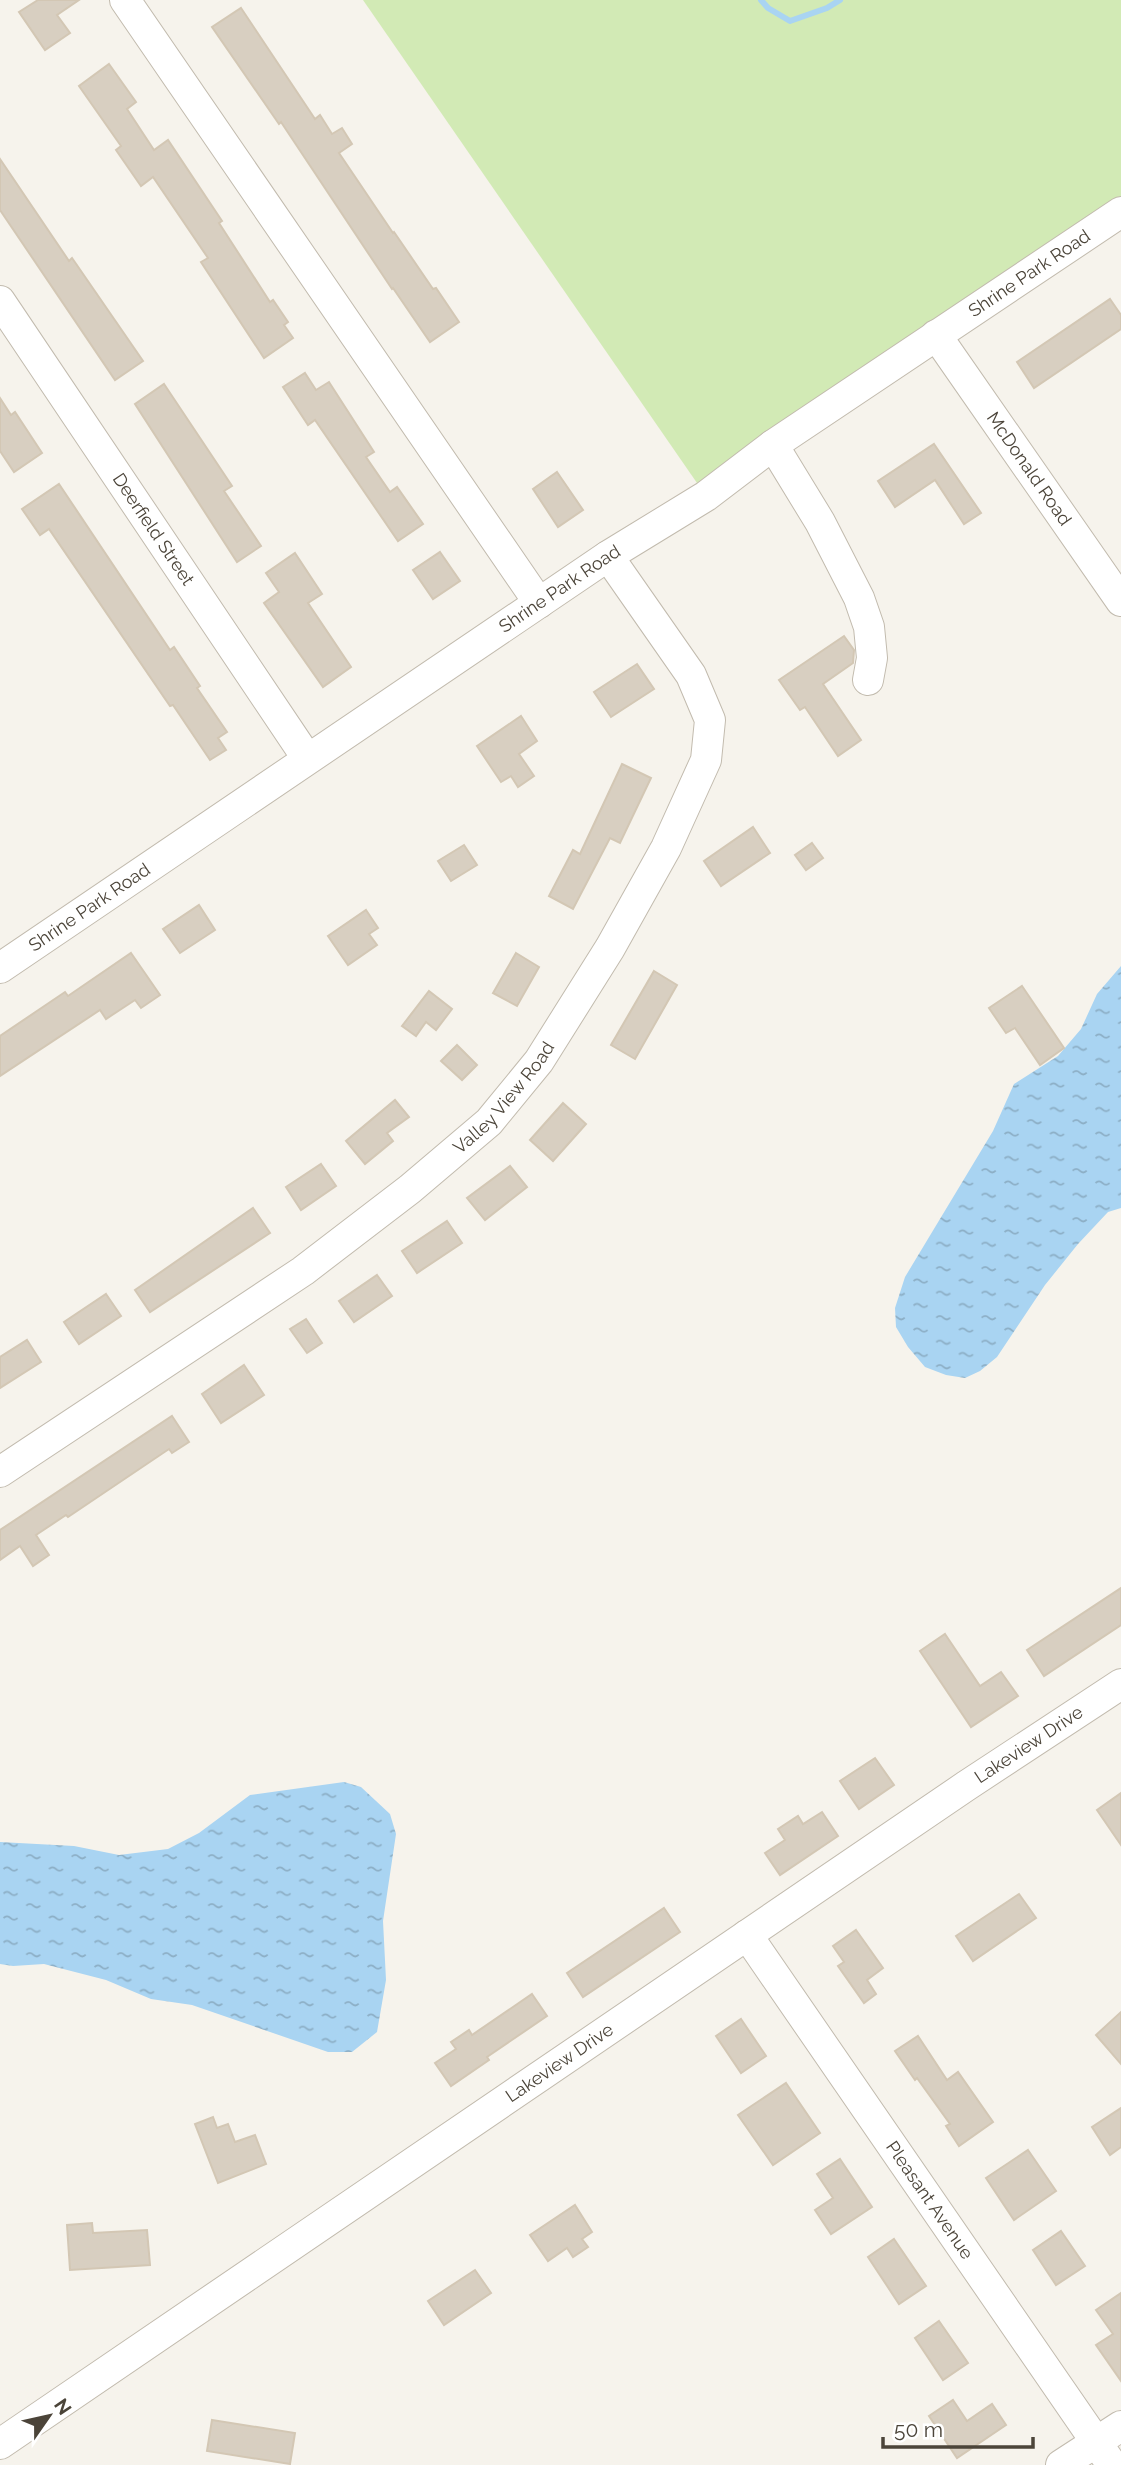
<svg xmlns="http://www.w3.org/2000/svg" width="1121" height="2465" font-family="Raleway,sans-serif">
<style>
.green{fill:#d2eab5}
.water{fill:url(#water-ripples)}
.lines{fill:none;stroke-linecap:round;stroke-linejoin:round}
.stream{stroke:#a9d4f2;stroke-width:6}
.building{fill:#d8cfc1;stroke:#d3c7b4;stroke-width:2}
.minor-casing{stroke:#c2bbae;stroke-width:32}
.minor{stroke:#fff;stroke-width:30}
.labels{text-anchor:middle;stroke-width:6;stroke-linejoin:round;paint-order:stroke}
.street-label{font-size:18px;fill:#4b4439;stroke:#fff}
</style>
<defs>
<pattern id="water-ripples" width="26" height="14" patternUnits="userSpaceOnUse" patternTransform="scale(1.75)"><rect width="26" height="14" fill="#a9d4f2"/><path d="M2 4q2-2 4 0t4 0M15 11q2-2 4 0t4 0" fill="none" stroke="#8caec5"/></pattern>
</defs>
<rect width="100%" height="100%" fill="#f6f3ec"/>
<path class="green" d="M 363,0 L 1121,0 L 1121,212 L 706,496 Z"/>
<g class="water">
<path d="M 1121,966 L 1121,1208 L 1108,1212 L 1078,1244 L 1045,1285 L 997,1357 L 980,1371 L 965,1378 L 946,1375 L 925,1367 L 908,1347 L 896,1327 L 895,1308 L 905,1277 L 993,1131 L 1014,1084 L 1058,1056 L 1081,1029 L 1097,994 Z"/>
<path d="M 344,1782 L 361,1787 L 390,1814 L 396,1834 L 383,1921 L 386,1980 L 377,2032 L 352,2052 L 328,2052 L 192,2005 L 151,1999 L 106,1980 L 44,1964 L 13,1966 L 0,1964 L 0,1842 L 74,1846 L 119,1855 L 168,1849 L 199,1833 L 250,1795 Z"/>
</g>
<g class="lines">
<path class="stream" d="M 761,0 L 768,8 L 790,21 L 827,8 L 840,0"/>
</g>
<g class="building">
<path d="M 38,0 L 79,0 L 57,15 L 70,33 L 45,50 L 19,12 Z"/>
<path d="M 241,8 L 315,119 L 320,115 L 332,134 L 342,128 L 352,144 L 339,153 L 393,233 L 394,232 L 433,289 L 436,288 L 459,322 L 430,342 L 393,288 L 392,289 L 281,122 L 279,124 L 212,27 Z"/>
<path d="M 109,64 L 136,102 L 127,109 L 154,150 L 168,140 L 222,221 L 219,223 L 270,302 L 273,300 L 288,322 L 284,325 L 293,338 L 264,358 L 201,262 L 208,258 L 153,177 L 141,186 L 116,150 L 121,146 L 79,86 Z"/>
<path d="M 0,159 L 69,261 L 72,258 L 143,361 L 115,380 L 0,210 Z"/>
<path d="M 1110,299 L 1121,315 L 1121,329 L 1034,388 L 1017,362 Z"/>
<path d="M 305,373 L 316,390 L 329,382 L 374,452 L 366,457 L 390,492 L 397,487 L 423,524 L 398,541 L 315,420 L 308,425 L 283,387 Z"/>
<path d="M 164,384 L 232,486 L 224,491 L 261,546 L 237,562 L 135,404 Z"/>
<path d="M 0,398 L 11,415 L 15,412 L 42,453 L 14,472 L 0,451 Z"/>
<path d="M 934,444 L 981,513 L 964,524 L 935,480 L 895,507 L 878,481 Z"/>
<path d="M 557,472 L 583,510 L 558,527 L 533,489 Z"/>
<path d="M 59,484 L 170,650 L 174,647 L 200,686 L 197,688 L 227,732 L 218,738 L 226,750 L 210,760 L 173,705 L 170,706 L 49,529 L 40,535 L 22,509 Z"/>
<path d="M 440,552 L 460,581 L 433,599 L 413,570 Z"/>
<path d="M 295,553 L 322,594 L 308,603 L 351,667 L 323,687 L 264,603 L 279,592 L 266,573 Z"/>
<path d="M 844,636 L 854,650 L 853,663 L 823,684 L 861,740 L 838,756 L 805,707 L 800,710 L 779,680 Z"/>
<path d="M 637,664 L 654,689 L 611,717 L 594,692 Z"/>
<path d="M 521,716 L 537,741 L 519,754 L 534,776 L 518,787 L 511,776 L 501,782 L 477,746 Z"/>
<path d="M 622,764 L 651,778 L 620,843 L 610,838 L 573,909 L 549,896 L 573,850 L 580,854 Z"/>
<path d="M 753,827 L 770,853 L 721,886 L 704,861 Z"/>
<path d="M 812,843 L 823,858 L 806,870 L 795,855 Z"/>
<path d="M 464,845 L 477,865 L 451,881 L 438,861 Z"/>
<path d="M 199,905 L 215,930 L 180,953 L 163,929 Z"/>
<path d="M 366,910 L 378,928 L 369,934 L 377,945 L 348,965 L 328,936 Z"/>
<path d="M 131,953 L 160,995 L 141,1008 L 135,1000 L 106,1019 L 100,1010 L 0,1076 L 0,1036 L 65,992 L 68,996 Z"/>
<path d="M 516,953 L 539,967 L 517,1006 L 493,993 Z"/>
<path d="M 654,971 L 677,985 L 635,1059 L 611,1045 Z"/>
<path d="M 1022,986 L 1064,1048 L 1040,1065 L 1015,1028 L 1006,1033 L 989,1008 Z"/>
<path d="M 429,991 L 452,1009 L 436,1030 L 426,1022 L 416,1036 L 402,1026 Z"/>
<path d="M 457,1045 L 477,1065 L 462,1080 L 441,1061 Z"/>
<path d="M 395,1100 L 409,1117 L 387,1133 L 393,1141 L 365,1164 L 346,1141 Z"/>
<path d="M 563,1103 L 586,1124 L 553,1161 L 530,1140 Z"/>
<path d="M 321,1164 L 336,1186 L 301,1210 L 286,1187 Z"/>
<path d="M 510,1166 L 527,1187 L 485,1220 L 467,1198 Z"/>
<path d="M 253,1208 L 270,1233 L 150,1312 L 135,1290 Z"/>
<path d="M 447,1221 L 462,1243 L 417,1273 L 402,1251 Z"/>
<path d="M 377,1275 L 392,1296 L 354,1322 L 339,1301 Z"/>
<path d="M 106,1294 L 121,1316 L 79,1344 L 64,1322 Z"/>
<path d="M 306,1319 L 322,1343 L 307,1353 L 290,1329 Z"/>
<path d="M 27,1340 L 41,1362 L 0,1388 L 0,1357 Z"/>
<path d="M 244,1365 L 264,1395 L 221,1423 L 202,1394 Z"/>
<path d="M 172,1416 L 189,1442 L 172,1453 L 169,1449 L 68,1517 L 66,1515 L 36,1535 L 49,1555 L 33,1566 L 20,1546 L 0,1560 L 0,1530 Z"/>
<path d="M 1121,1588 L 1121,1625 L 1044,1676 L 1027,1650 Z"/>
<path d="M 945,1634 L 980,1686 L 1001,1672 L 1018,1696 L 971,1727 L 920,1651 Z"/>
<path d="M 875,1758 L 894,1785 L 859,1809 L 840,1781 Z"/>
<path d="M 1121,1793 L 1121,1845 L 1097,1810 Z"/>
<path d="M 822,1812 L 838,1836 L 780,1875 L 765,1853 L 785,1840 L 778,1829 L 798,1816 L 803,1824 Z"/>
<path d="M 1019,1894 L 1036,1918 L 973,1961 L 956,1936 Z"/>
<path d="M 664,1908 L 680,1932 L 583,1997 L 567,1973 Z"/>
<path d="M 856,1930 L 883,1968 L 867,1980 L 876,1994 L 864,2003 L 838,1966 L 844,1962 L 833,1946 Z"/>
<path d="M 532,1994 L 547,2016 L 487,2057 L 489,2060 L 451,2086 L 435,2063 L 456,2049 L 451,2042 L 469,2030 L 472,2035 Z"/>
<path d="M 1121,2012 L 1121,2064 L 1096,2035 Z"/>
<path d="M 741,2019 L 766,2056 L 741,2073 L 716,2036 Z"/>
<path d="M 918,2036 L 947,2080 L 958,2072 L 993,2122 L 959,2146 L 946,2126 L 950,2124 L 917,2078 L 915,2080 L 895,2051 Z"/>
<path d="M 786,2083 L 820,2133 L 773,2165 L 738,2115 Z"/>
<path d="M 1121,2108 L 1121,2147 L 1110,2155 L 1092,2127 Z"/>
<path d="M 213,2117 L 217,2128 L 228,2124 L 235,2142 L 255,2135 L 266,2164 L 218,2183 L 195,2124 Z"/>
<path d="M 1028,2150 L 1056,2191 L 1014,2220 L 986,2178 Z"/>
<path d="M 840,2159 L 872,2207 L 831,2234 L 815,2210 L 833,2198 L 817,2174 Z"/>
<path d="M 575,2205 L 592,2232 L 582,2239 L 588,2247 L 573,2257 L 567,2248 L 548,2261 L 530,2235 Z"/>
<path d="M 92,2223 L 93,2233 L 147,2230 L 150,2265 L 70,2270 L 67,2225 Z"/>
<path d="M 1061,2231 L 1085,2266 L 1056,2285 L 1033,2250 Z"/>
<path d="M 894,2239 L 926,2286 L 899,2304 L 868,2257 Z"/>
<path d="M 475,2270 L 491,2293 L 444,2325 L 428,2301 Z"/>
<path d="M 1121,2293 L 1121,2381 L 1096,2345 L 1113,2334 L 1096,2310 Z"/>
<path d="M 939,2321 L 968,2363 L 943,2380 L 915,2338 Z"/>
<path d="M 953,2400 L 967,2421 L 992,2404 L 1006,2425 L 957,2458 L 929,2416 Z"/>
<path d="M 212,2420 L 295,2433 L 290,2464 L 207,2451 Z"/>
</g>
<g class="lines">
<defs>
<g id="minor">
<path d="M 125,0 L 539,603"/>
<path id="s1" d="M 0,301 L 307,758"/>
<path id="s2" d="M 936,335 L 1121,601"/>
<path d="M 773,445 L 820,522 L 859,598 L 869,627 L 872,658 L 868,680"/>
<path id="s3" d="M 0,968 L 608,556 L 706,496 L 773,445 L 1121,212"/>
<path id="s4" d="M 0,1472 L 303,1271 L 410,1189 L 489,1122 L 539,1061 L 610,948 L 666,848 L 706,760 L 710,720 L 691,675 L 608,556"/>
<path id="s5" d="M 747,1935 L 1112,2465"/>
<path id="s6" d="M 0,2444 L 966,1786 L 1121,1684"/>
<path d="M 1061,2465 L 1121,2426"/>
</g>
</defs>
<use href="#minor" class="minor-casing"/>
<use href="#minor" class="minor"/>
</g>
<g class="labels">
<g class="street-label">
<text dy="6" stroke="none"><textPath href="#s3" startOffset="1242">Shrine Park Road</textPath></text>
<text dy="6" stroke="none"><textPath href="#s2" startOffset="163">McDonald Road</textPath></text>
<text dy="6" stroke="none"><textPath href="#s1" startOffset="275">Deerfield Street</textPath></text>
<text dy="6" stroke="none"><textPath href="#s3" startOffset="676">Shrine Park Road</textPath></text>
<text dy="6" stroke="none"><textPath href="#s3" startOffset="108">Shrine Park Road</textPath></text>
<text dy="6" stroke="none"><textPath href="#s4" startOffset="630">Valley View Road</textPath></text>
<text dy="6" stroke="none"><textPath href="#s6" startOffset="1244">Lakeview Drive</textPath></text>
<text dy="6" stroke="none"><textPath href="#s6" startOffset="677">Lakeview Drive</textPath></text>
<text dy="6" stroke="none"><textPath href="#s5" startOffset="322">Pleasant Avenue</textPath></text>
</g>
</g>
<g transform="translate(49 2416) rotate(56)" stroke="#ffffff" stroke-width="5" paint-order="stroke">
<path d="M0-5L12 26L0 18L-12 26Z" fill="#4b4439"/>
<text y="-10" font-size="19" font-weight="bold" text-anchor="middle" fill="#4b4439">N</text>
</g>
<path d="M883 2437v10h150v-10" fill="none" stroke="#4b4439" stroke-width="3.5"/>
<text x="894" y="2437" font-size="21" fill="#4b4439" stroke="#ffffff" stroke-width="5" paint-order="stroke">50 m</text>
</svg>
